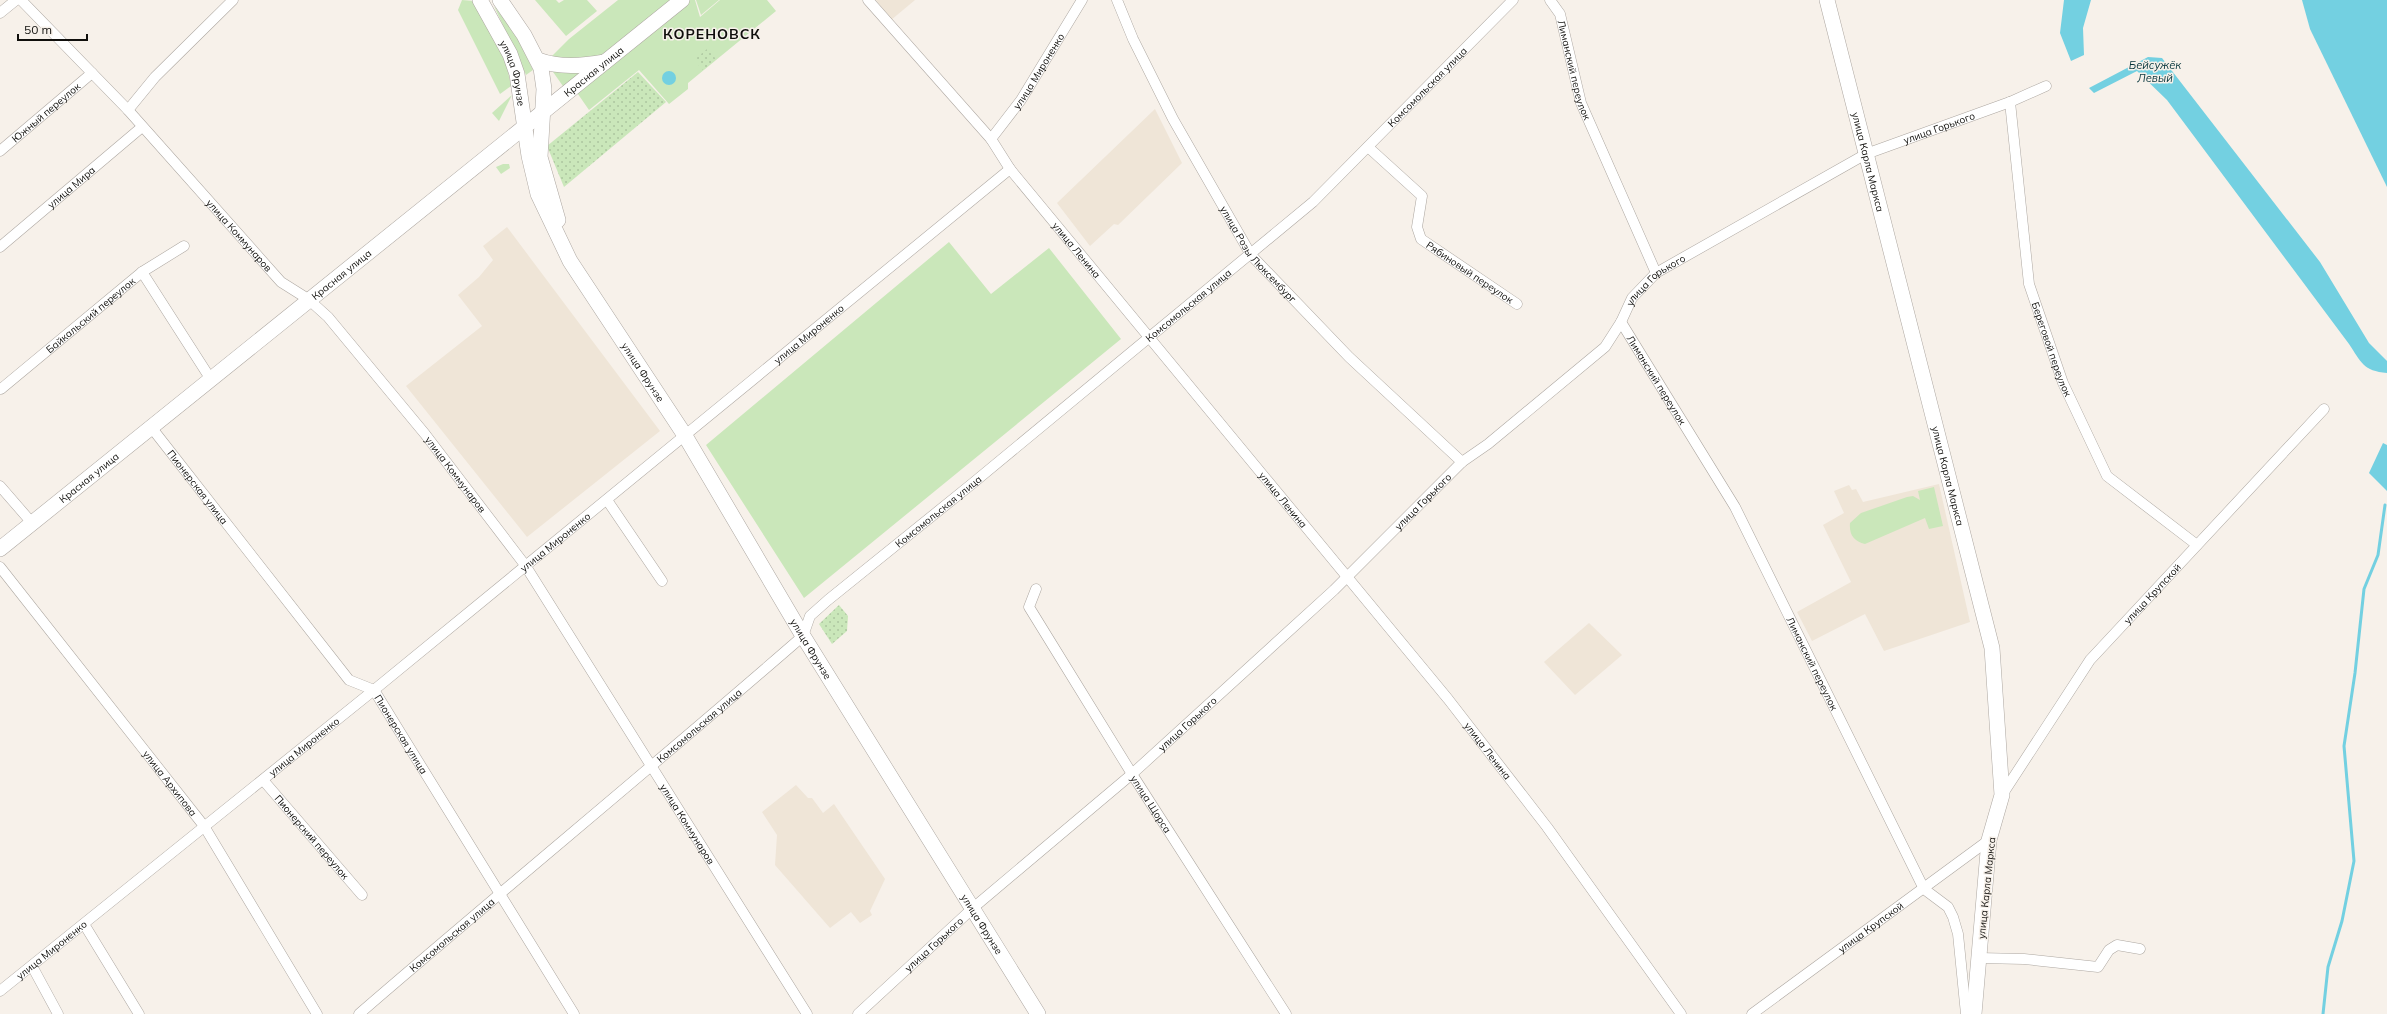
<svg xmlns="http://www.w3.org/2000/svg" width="2387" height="1014" font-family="Mulish,sans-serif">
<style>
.built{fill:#efe5d7}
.grass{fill:#cae7ba}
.park{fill:url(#park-dots)}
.water{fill:#73d0e1}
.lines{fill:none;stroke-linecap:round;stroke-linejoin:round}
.stream{stroke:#73d0e1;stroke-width:3}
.minor-casing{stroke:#ada7a1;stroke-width:11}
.secondary-casing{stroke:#ada7a1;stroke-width:16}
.minor{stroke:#fff;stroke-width:10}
.secondary{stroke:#fff;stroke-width:15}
.labels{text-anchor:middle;stroke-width:3;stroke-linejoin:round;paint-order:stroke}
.street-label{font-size:10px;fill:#100f0c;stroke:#f7f1ea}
.water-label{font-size:11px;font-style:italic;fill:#05343b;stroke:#f7f1ea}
.district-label{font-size:14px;font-weight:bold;letter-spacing:1px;fill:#100f0c;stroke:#f7f1ea}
</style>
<defs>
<pattern id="park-dots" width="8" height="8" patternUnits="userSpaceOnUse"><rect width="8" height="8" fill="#cae7ba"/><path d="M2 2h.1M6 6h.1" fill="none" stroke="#acc59f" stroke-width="1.8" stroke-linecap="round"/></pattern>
</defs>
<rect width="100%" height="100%" fill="#f7f1ea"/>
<g class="built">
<path d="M 876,0 L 915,0 L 891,20 Z"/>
<path d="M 1155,109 L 1182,163 L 1118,225 L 1114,224 L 1090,246 L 1057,203 Z"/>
<path d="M 507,227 L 660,431 L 527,537 L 406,386 L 482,326 L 458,295 L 479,277 L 493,260 L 483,246 Z"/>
<path d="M 1939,484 L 1970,622 L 1884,651 L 1865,614 L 1812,641 L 1797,612 L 1851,582 L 1823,525 L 1844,513 L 1834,491 L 1849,485 L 1852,490 L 1856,489 L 1863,502 Z"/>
<path d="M 1589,623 L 1622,655 L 1575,695 L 1544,662 Z"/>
<path d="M 796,785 L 808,798 L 812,798 L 823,813 L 834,804 L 885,879 L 870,911 L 872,915 L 860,923 L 851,912 L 830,928 L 775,865 L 777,835 L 762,812 Z"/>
</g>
<g class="grass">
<path d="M 462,0 L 474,1 L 506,62 L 511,86 L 500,94 L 458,10 Z"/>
<path d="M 535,0 L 556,0 L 559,3 L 564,0 L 587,0 L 597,11 L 566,36 Z"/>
<path d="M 618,0 L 695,0 L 700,17 L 720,0 L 767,0 L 776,11 L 688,83 L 688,89 L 669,104 L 639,70 L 589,110 L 571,84 L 565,89 L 546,62 L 569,39 Z"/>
<path d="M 696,0 L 719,0 L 701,15 Z"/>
<path d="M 494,6 L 516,35 L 533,70 L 526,75 Z"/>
<path d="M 512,95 L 499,121 L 492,113 Z"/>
<path d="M 503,164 L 509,164 L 510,168 L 501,174 L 496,167 Z"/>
<path d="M 949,242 L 991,294 L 1049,248 L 1121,339 L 804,598 L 706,445 Z"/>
<path d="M 1934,487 L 1943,526 L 1929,529 L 1925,518 L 1865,544 C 1854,541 1849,535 1850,523 L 1861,513 L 1907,497 L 1913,496 L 1920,500 L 1918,491 Z"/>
</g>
<g class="park">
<path d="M 707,49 L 716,59 L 703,70 L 694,60 Z"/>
<path d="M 638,72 L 666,102 L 564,187 L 547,146 Z"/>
<path d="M 839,605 L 848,616 L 847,631 L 832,644 L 819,624 Z"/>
</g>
<g class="water">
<path d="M 2064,0 L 2091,0 L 2083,28 L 2084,55 L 2071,61 L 2060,33 Z"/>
<path d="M 2302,0 L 2387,0 L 2387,187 L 2310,29 Z"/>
<path d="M 2148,57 L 2162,58 L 2320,262 L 2369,343 L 2387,361 L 2387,373 C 2363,371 2361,362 2349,344 L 2167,100 L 2137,71 L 2094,93 L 2089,88 Z"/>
<circle cx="669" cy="78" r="7"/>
<path d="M 2383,443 L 2387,445 L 2387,491 L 2369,473 Z"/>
</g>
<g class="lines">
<path class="stream" d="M 2323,1014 L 2328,967 L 2342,921 L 2354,861 L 2344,746 L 2355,673 L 2364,589 L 2378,555 L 2385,505"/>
<defs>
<g id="minor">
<path id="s1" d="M 21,0 L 128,110 L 281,282 L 308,299 L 328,317 L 425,434 L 525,565 L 807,1014"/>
<path id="s2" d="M 868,0 L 991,139 L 1010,169 L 1448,699 L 1547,827 L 1681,1014"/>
<path id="s3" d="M 1117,0 L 1133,39 L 1173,119 L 1251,255 L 1349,357 L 1462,462"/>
<path id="s4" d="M 1550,0 L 1560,14 L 1581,103 L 1656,273"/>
<path d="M 0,13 L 16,0"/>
<path id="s5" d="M 2010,102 L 2029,284 L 2063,383 L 2107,476 L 2197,545"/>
<path d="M 128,110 L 155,77 L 233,0"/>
<path id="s6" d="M 991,139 L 1021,100 L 1082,0"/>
<path id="s7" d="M 1368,147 L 1422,196 L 1417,227 L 1421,239 L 1517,304"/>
<path id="s8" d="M 0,151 L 92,73"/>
<path id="s9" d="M 0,247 L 142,127"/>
<path d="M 142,272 L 210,378"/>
<path id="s10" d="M 1621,322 L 1735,507 L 1924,889 L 1948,907 L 1953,917 L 1958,934 L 1966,1014"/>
<path id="s11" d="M 1,389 L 142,272 L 184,246"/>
<path id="s12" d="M 151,427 L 349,680 L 374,690 L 574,1014"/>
<path d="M 0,486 L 32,523"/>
<path d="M 607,500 L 662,581"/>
<path id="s13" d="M 0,567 L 204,826 L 317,1014"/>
<path id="s14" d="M 1036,589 L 1029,607 L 1132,774 L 1286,1014"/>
<path id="s15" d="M 263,780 L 362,895"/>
<path id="s16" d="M 2002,795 L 2090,660 L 2324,409"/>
<path d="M 84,924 L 139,1014"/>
<path d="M 1979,958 L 2024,959 L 2098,967 L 2109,950 L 2117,945 L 2140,949"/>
<path d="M 32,966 L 58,1014"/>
<path id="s17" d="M 0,991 L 374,690 L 1010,169"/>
<path id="s18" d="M 359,1014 C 506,887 656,764 803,636 L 810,616 L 828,600 L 973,483 L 1313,202 L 1513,0"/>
<path id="s19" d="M 858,1014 L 973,908 L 1132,774 L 1334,590 L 1462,462 L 1488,444 L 1605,347 L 1621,322 L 1632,298 L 1656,273 L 1866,154 L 2010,102 L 2046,86"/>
<path id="s20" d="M 1752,1014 L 1989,840"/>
</g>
<g id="secondary">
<path id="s21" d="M 480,0 L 510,54 L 517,74 L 529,156 L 538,194 L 570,261 L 684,434 L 803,636 L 1038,1014"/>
<path d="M 500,0 L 524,35 L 541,68 L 544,89 L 540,157 L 558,220"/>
<path id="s22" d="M 1827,0 L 1992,648 L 2002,795 L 1989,840 L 1974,1014"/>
<path d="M 538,60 C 560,68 582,66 605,62"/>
<path id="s23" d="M 0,549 L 682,0"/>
</g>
</defs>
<use href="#minor" class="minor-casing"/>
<use href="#secondary" class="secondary-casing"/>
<use href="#minor" class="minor"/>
<use href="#secondary" class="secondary"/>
</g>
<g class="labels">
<g class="street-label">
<text dy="4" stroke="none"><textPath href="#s4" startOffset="75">Лиманский переулок</textPath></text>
<text dy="4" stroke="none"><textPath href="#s6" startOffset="83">улица Мироненко</textPath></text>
<text dy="4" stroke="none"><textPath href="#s23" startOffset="762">Красная улица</textPath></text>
<text dy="4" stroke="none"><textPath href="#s21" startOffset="81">улица Фрунзе</textPath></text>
<text dy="4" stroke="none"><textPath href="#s18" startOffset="1418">Комсомольская улица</textPath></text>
<text dy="4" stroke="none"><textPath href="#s8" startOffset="60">Южный переулок</textPath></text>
<text dy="4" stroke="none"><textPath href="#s19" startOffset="1412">улица Горького</textPath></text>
<text dy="4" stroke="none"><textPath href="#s22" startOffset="167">улица Карла Маркса</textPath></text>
<text dy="4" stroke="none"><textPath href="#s9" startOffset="93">улица Мира</textPath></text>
<text dy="4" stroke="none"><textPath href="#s1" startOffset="321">улица Коммунаров</textPath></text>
<text dy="4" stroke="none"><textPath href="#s2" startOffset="326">улица Ленина</textPath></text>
<text dy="4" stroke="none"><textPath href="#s3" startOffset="292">улица Розы Люксембург</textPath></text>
<text dy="4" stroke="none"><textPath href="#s7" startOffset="176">Рябиновый переулок</textPath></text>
<text dy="4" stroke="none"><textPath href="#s23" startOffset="438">Красная улица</textPath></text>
<text dy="4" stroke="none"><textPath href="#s19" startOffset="1088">улица Горького</textPath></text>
<text dy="4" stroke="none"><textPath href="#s18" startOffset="1094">Комсомольская улица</textPath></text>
<text dy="4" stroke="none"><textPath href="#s11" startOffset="116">Байкальский переулок</textPath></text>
<text dy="4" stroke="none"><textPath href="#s17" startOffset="1042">улица Мироненко</textPath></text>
<text dy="4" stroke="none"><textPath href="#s5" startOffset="252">Береговой переулок</textPath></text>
<text dy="4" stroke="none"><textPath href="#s21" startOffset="412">улица Фрунзе</textPath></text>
<text dy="4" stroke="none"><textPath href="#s10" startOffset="68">Лиманский переулок</textPath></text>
<text dy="4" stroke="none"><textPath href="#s1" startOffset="645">улица Коммунаров</textPath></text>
<text dy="4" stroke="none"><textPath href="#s22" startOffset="491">улица Карла Маркса</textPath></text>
<text dy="4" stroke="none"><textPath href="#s23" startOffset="114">Красная улица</textPath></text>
<text dy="4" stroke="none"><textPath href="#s12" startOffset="76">Пионерская улица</textPath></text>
<text dy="4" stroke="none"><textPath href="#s2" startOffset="650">улица Ленина</textPath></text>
<text dy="4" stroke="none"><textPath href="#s19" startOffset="763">улица Горького</textPath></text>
<text dy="4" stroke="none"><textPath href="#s18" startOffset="770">Комсомольская улица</textPath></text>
<text dy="4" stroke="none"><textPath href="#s17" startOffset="714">улица Мироненко</textPath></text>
<text dy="4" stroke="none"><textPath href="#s16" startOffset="252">улица Крупской</textPath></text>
<text dy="4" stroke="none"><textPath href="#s21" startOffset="736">улица Фрунзе</textPath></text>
<text dy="4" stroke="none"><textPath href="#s10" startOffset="392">Лиманский переулок</textPath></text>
<text dy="4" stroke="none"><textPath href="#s19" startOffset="439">улица Горького</textPath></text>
<text dy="4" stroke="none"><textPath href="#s18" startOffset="446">Комсомольская улица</textPath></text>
<text dy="4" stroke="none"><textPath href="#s12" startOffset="400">Пионерская улица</textPath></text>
<text dy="4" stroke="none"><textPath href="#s17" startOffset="390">улица Мироненко</textPath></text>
<text dy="4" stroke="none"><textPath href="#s2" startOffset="974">улица Ленина</textPath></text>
<text dy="4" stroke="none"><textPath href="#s13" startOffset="275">улица Архипова</textPath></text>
<text dy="4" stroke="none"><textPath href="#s14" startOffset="251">улица Щорса</textPath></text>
<text dy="4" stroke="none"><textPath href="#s1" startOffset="1065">улица Коммунаров</textPath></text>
<text dy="4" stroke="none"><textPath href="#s15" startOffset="75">Пионерский переулок</textPath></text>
<text transform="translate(1986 888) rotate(-84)" y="4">улица Карла Маркса</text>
<text dy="4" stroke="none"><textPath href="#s21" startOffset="1060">улица Фрунзе</textPath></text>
<text dy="4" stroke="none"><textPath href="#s20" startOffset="147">улица Крупской</textPath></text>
<text dy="4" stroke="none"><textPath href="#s18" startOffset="122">Комсомольская улица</textPath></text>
<text dy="4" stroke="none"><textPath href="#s19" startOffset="103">улица Горького</textPath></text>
<text dy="4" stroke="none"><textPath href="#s17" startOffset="66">улица Мироненко</textPath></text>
</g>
<g class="water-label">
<text x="2155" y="69">Бейсужёк<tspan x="2155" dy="13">Левый</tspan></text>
</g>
<g class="district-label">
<text x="712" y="39">КОРЕНОВСК</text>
</g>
</g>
<path d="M18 34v6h69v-6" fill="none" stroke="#100f0c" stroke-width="2"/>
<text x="24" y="34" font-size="12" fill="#100f0c" stroke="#f7f1ea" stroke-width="3" paint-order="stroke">50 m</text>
</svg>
